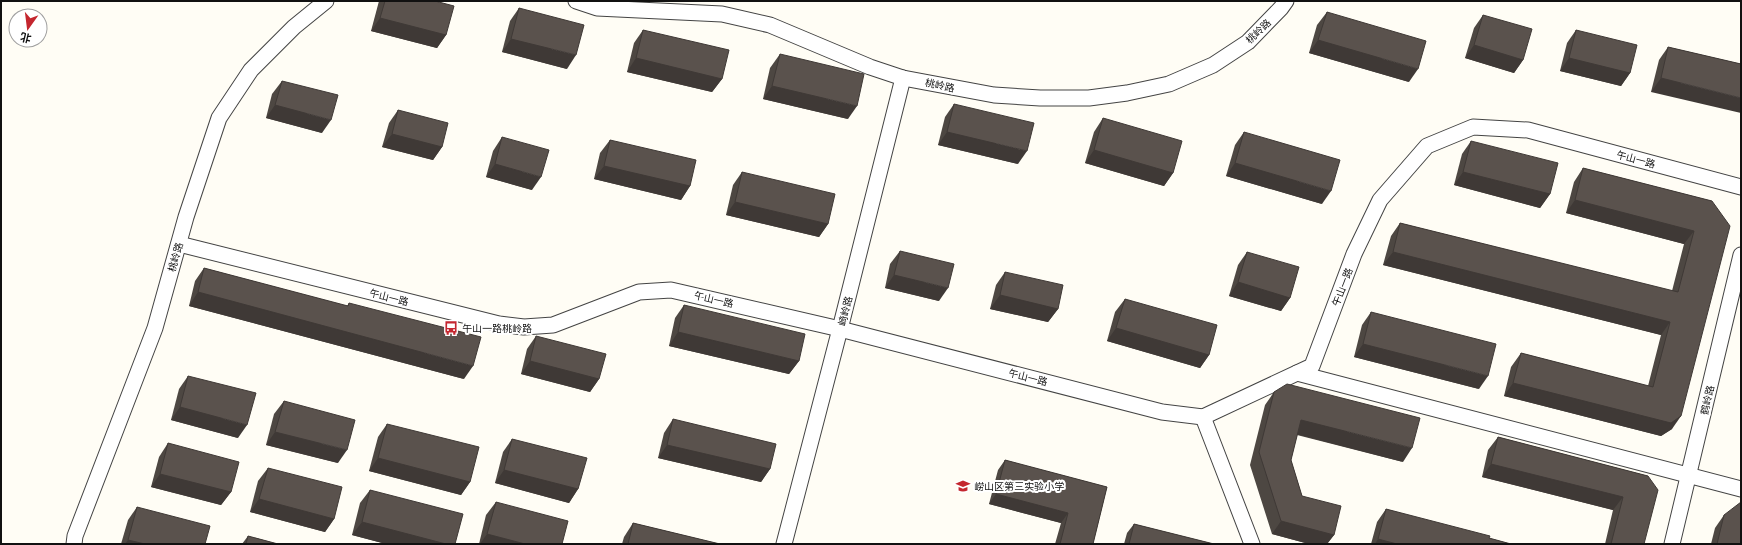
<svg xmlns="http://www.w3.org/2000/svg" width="1742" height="545" font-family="'PT Serif','Noto Sans SC',serif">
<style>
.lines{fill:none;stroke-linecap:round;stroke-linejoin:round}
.street-casing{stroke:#444;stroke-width:17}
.street{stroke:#fff;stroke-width:15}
.wall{fill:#4d4742}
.shaded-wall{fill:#3f3936}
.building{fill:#5a524d;stroke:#3f3936}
.labels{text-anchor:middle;stroke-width:4;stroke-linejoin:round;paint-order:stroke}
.street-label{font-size:10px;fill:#111;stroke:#fff}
.poi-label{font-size:10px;fill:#111;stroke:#fff;text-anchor:start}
</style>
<rect width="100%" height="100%" fill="#fffdf5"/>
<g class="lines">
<defs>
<g id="street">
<path d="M 576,1 L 597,8 L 722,14 L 770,25 L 870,67 L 903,78 L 994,95 L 1040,98 L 1089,98 L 1127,93 L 1169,84 L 1213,65 L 1248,42 L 1281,8 L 1286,1"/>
<path d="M 179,244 L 499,324 L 524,327 L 553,325 L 639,292 L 671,290 L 840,329 L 1162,412 L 1203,417 L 1312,366 L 1354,254 L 1380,200 L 1427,146 L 1473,127 L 1528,130 L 1741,187"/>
<path d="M 1297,373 L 1741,489"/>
<path d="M 1203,417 L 1252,544"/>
<path d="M 74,544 L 75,536 L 155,328 L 186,217 L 219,118 L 251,70 L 294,27 L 326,1"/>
<path d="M 784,544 L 840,329 L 903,78"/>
<path d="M 1672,544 L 1741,255"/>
</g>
</defs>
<use href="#street" class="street-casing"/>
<use href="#street" class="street"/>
</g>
<g class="wall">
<path d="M 379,1 L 435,1 L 446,35 L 437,48 L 371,31 Z"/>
<path d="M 519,8 L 567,69 L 502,52 L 510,21 Z"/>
<path d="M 1327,12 L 1409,82 L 1309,53 L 1317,25 Z"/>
<path d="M 1483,15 L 1523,60 L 1514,73 L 1465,58 L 1474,28 Z"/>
<path d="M 643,30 L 722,79 L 712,92 L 627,72 L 634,43 Z"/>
<path d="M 1576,30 L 1630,73 L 1621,86 L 1560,71 L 1567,43 Z"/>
<path d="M 1668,47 L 1741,64 L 1651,92 L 1659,60 Z"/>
<path d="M 780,54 L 848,119 L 763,99 L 770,68 Z"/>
<path d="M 282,81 L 322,133 L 266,118 L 272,94 Z"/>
<path d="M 954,104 L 1018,164 L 938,145 L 945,117 Z"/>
<path d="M 398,110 L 442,147 L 433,160 L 382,147 L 389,123 Z"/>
<path d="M 1103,118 L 1173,173 L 1164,186 L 1085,163 L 1094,132 Z"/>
<path d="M 1244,132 L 1322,204 L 1226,176 L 1235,145 Z"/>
<path d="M 502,137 L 532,190 L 486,177 L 493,151 Z"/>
<path d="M 610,140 L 690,186 L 681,200 L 594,179 L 600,153 Z"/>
<path d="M 1471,141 L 1550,194 L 1540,208 L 1454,185 L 1462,154 Z"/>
<path d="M 1583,168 L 1712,201 L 1672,429 L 1661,436 L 1504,396 L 1511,367 L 1521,353 L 1648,386 L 1661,335 L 1383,265 L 1391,236 L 1400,223 L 1672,291 L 1684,244 L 1566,213 L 1574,182 Z"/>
<path d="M 742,172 L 828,224 L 819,237 L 726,215 L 733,185 Z"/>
<path d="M 900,251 L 939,301 L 885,288 L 890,264 Z"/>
<path d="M 1247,252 L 1290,298 L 1281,311 L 1229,296 L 1238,265 Z"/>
<path d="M 204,268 L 347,306 L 349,303 L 464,379 L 189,306 L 195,281 Z"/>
<path d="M 1005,272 L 1058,309 L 1048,322 L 990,309 L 996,285 Z"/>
<path d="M 1125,299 L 1209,355 L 1200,368 L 1107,341 L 1115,312 Z"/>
<path d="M 684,305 L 799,361 L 789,374 L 669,346 L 675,318 Z"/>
<path d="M 1371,312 L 1479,389 L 1354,357 L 1362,325 Z"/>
<path d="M 536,336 L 599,379 L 590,392 L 521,374 L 527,349 Z"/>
<path d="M 188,376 L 238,438 L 171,420 L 179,389 Z"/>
<path d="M 1274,392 L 1403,462 L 1297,435 L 1291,460 L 1302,496 L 1334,535 L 1327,544 L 1309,544 L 1272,534 L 1250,465 L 1265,405 Z"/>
<path d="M 284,401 L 338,463 L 266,445 L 274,414 Z"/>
<path d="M 673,419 L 770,469 L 761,482 L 658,458 L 664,433 Z"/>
<path d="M 387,424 L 470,482 L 461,495 L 369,471 L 378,437 Z"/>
<path d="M 1498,437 L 1648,476 L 1644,544 L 1605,544 L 1613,510 L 1482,477 L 1488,450 Z"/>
<path d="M 512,439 L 578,489 L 569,503 L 495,483 L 503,452 Z"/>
<path d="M 168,443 L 231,492 L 221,505 L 151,487 L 159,457 Z"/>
<path d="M 1005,460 L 1107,487 L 1093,544 L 1055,544 L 1061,523 L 989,504 L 998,470 Z"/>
<path d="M 268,468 L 334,519 L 325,532 L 250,512 L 258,481 Z"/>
<path d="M 370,490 L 455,544 L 386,544 L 352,535 L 360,503 Z"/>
<path d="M 496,502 L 562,544 L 479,544 L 486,515 Z"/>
<path d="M 137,507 L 205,544 L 121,544 L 128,520 Z"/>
<path d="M 1386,509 L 1489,538 L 1511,544 L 1371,544 L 1377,522 Z"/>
<path d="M 1724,515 L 1741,544 L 1711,544 L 1715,528 Z"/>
<path d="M 633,523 L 720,544 L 622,544 L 624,537 Z"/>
<path d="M 1134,524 L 1214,544 L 1124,544 L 1127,533 Z"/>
<path d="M 248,536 L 278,544 L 242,544 Z"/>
</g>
<g class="shaded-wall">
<path d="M 380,18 L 446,35 L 437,48 L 371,31 Z"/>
<path d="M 511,39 L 576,55 L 567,69 L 502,52 Z"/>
<path d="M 1318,40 L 1418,69 L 1409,82 L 1309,53 Z"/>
<path d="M 1474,45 L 1523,60 L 1514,73 L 1465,58 Z"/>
<path d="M 636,58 L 722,79 L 712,92 L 627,72 Z"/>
<path d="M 1569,58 L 1630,73 L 1621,86 L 1560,71 Z"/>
<path d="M 1661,78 L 1741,98 L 1741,113 L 1651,92 Z"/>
<path d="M 772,86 L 857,106 L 848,119 L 763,99 Z"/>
<path d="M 275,105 L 331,120 L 322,133 L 266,118 Z"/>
<path d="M 947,132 L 1027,151 L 1018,164 L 938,145 Z"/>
<path d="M 392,134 L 442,147 L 433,160 L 382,147 Z"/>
<path d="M 1094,150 L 1173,173 L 1164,186 L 1085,163 Z"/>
<path d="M 1235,163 L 1331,191 L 1322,204 L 1226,176 Z"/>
<path d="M 495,164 L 541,177 L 532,190 L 486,177 Z"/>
<path d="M 604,166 L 690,186 L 681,200 L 594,179 Z"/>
<path d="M 1463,172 L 1550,194 L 1540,208 L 1454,185 Z"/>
<path d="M 1575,200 L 1694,231 L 1684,244 L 1566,213 Z"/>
<path d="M 735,202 L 828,224 L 819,237 L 726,215 Z"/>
<path d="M 1393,252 L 1670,322 L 1661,335 L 1383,265 Z"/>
<path d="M 894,275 L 948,288 L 939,301 L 885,288 Z"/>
<path d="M 1238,282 L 1290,298 L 1281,311 L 1229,296 Z"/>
<path d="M 198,292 L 473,366 L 464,379 L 189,306 Z"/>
<path d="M 1000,295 L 1058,309 L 1048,322 L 990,309 Z"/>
<path d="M 1116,328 L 1209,355 L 1200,368 L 1107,341 Z"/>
<path d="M 678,332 L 799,361 L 789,374 L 669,346 Z"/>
<path d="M 1363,344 L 1488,376 L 1479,389 L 1354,357 Z"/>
<path d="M 530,361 L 599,379 L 590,392 L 521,374 Z"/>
<path d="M 1513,383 L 1681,416 L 1672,429 L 1661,436 L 1504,396 Z"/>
<path d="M 180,407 L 247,425 L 238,438 L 171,420 Z"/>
<path d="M 1301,420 L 1412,448 L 1403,462 L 1292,433 Z"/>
<path d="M 275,432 L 347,450 L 338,463 L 266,445 Z"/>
<path d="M 667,445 L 770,469 L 761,482 L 658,458 Z"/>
<path d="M 378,458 L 470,482 L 461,495 L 369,471 Z"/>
<path d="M 1491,464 L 1623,497 L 1613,510 L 1482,477 Z"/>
<path d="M 504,470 L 578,489 L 569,503 L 495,483 Z"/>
<path d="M 160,474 L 231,492 L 221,505 L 151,487 Z"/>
<path d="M 996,494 L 1068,513 L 1061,523 L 989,504 Z"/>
<path d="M 259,499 L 334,519 L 325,532 L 250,512 Z"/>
<path d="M 1281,521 L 1334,535 L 1327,544 L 1309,544 L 1272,534 Z"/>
<path d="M 362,522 L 446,544 L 386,544 L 352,535 Z"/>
<path d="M 487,534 L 525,544 L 480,544 Z"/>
<path d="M 1378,539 L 1397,544 L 1375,544 Z"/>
<path d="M 128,540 L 145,544 L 125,544 Z"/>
</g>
<g class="building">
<path d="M 385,1 L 435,1 L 454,6 L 446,35 L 380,18 Z"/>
<path d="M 519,8 L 584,25 L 576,55 L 511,39 Z"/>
<path d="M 1327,12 L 1426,41 L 1418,69 L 1318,40 Z"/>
<path d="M 1483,15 L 1532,29 L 1523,60 L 1474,45 Z"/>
<path d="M 643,30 L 729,50 L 722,79 L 636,58 Z"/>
<path d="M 1576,30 L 1637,45 L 1630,73 L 1569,58 Z"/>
<path d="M 1668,47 L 1741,64 L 1741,98 L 1661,78 Z"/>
<path d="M 780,54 L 864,74 L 857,106 L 772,86 Z"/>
<path d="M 282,81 L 338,95 L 331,120 L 275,105 Z"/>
<path d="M 954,104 L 1034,123 L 1027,151 L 947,132 Z"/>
<path d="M 398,110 L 448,123 L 442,147 L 392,134 Z"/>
<path d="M 1103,118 L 1182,141 L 1173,173 L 1094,150 Z"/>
<path d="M 1244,132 L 1340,160 L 1331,191 L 1235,163 Z"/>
<path d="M 502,137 L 549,150 L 541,177 L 495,164 Z"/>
<path d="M 610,140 L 696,160 L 690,186 L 604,166 Z"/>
<path d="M 1471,141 L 1558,163 L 1550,194 L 1463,172 Z"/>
<path d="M 1583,168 L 1712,201 L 1730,226 L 1681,416 L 1671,423 L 1513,383 L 1521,353 L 1653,387 L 1670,322 L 1393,252 L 1400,223 L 1678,292 L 1694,231 L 1575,200 Z"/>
<path d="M 742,172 L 835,194 L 828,224 L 735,202 Z"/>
<path d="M 900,251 L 954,264 L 948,288 L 894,275 Z"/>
<path d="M 1247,252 L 1299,267 L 1290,298 L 1238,282 Z"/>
<path d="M 204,268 L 348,306 L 349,303 L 481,337 L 473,366 L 198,292 Z"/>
<path d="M 1005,272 L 1063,285 L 1058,309 L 1000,295 Z"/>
<path d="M 1125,299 L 1217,325 L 1209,355 L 1116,328 Z"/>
<path d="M 684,305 L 805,334 L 799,361 L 678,332 Z"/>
<path d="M 1371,312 L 1496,344 L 1488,376 L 1363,344 Z"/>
<path d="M 536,336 L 606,354 L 599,379 L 530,361 Z"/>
<path d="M 188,376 L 256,393 L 247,425 L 180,407 Z"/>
<path d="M 1287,384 L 1420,418 L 1412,448 L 1301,420 L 1291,460 L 1302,496 L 1341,506 L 1334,535 L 1281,521 L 1259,452 L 1274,392 Z"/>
<path d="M 284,401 L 355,420 L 347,450 L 275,432 Z"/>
<path d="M 673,419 L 776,444 L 770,469 L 667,445 Z"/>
<path d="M 387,424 L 479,447 L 470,482 L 378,458 Z"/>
<path d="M 1498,437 L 1648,476 L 1658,490 L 1644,544 L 1611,544 L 1623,497 L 1491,464 Z"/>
<path d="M 512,439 L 587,458 L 578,489 L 504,470 Z"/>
<path d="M 168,443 L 239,462 L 231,492 L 160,474 Z"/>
<path d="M 1005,460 L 1107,487 L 1093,544 L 1060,544 L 1068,513 L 996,494 Z"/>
<path d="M 268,468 L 342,487 L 334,519 L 259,499 Z"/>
<path d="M 370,490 L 463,514 L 455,544 L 446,544 L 362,522 Z"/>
<path d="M 496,502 L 568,521 L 562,544 L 525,544 L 487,534 Z"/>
<path d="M 1741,502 L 1741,544 L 1717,544 L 1724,515 Z"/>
<path d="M 137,507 L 210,526 L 205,544 L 145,544 L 128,540 Z"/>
<path d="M 1386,509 L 1490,536 L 1489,538 L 1511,544 L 1397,544 L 1378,539 Z"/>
<path d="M 633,523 L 720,544 L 628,544 Z"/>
<path d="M 1134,524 L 1214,544 L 1129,544 Z"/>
<path d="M 248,536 L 278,544 L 246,544 Z"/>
</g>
<defs>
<symbol id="bus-bare" viewBox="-9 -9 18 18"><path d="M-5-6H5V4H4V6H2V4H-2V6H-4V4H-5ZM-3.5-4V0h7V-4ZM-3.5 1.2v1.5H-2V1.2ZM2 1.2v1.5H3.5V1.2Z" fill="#c4262e" stroke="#fff" stroke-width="2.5" paint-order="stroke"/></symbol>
<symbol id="school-bare" viewBox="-9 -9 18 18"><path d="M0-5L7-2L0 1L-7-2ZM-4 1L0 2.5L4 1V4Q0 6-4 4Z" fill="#c4262e" stroke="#fff" stroke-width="2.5" paint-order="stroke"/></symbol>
</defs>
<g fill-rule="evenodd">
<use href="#bus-bare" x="441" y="318" width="20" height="20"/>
<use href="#school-bare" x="953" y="476" width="20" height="20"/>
</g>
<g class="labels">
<g class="street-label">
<text transform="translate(1258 31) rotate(-44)" y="4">桃岭路</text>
<text transform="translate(940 85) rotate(12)" y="4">桃岭路</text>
<text transform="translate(1636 159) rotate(15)" y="4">午山一路</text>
<text transform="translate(175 257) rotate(-74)" y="4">桃岭路</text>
<text transform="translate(1342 287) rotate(-69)" y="4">午山一路</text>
<text transform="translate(389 297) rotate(14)" y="4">午山一路</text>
<text transform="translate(714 299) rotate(13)" y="4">午山一路</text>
<text transform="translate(845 311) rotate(-76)" y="4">崎岭路</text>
<text transform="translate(1028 377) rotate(14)" y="4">午山一路</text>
<text transform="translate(1707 400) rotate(-77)" y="4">鹤岭路</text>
</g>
<g class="poi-label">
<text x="462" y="332">午山一路桃岭路</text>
<text x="974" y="490">崂山区第三实验小学</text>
</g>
</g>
<rect width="1742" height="545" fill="none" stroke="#111111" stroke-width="4"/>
<g transform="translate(28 28) rotate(194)"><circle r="19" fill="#ffffff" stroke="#a0a0a0"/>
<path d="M0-3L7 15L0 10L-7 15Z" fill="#c4262e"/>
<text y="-6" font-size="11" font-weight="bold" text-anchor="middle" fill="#111111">北</text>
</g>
</svg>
